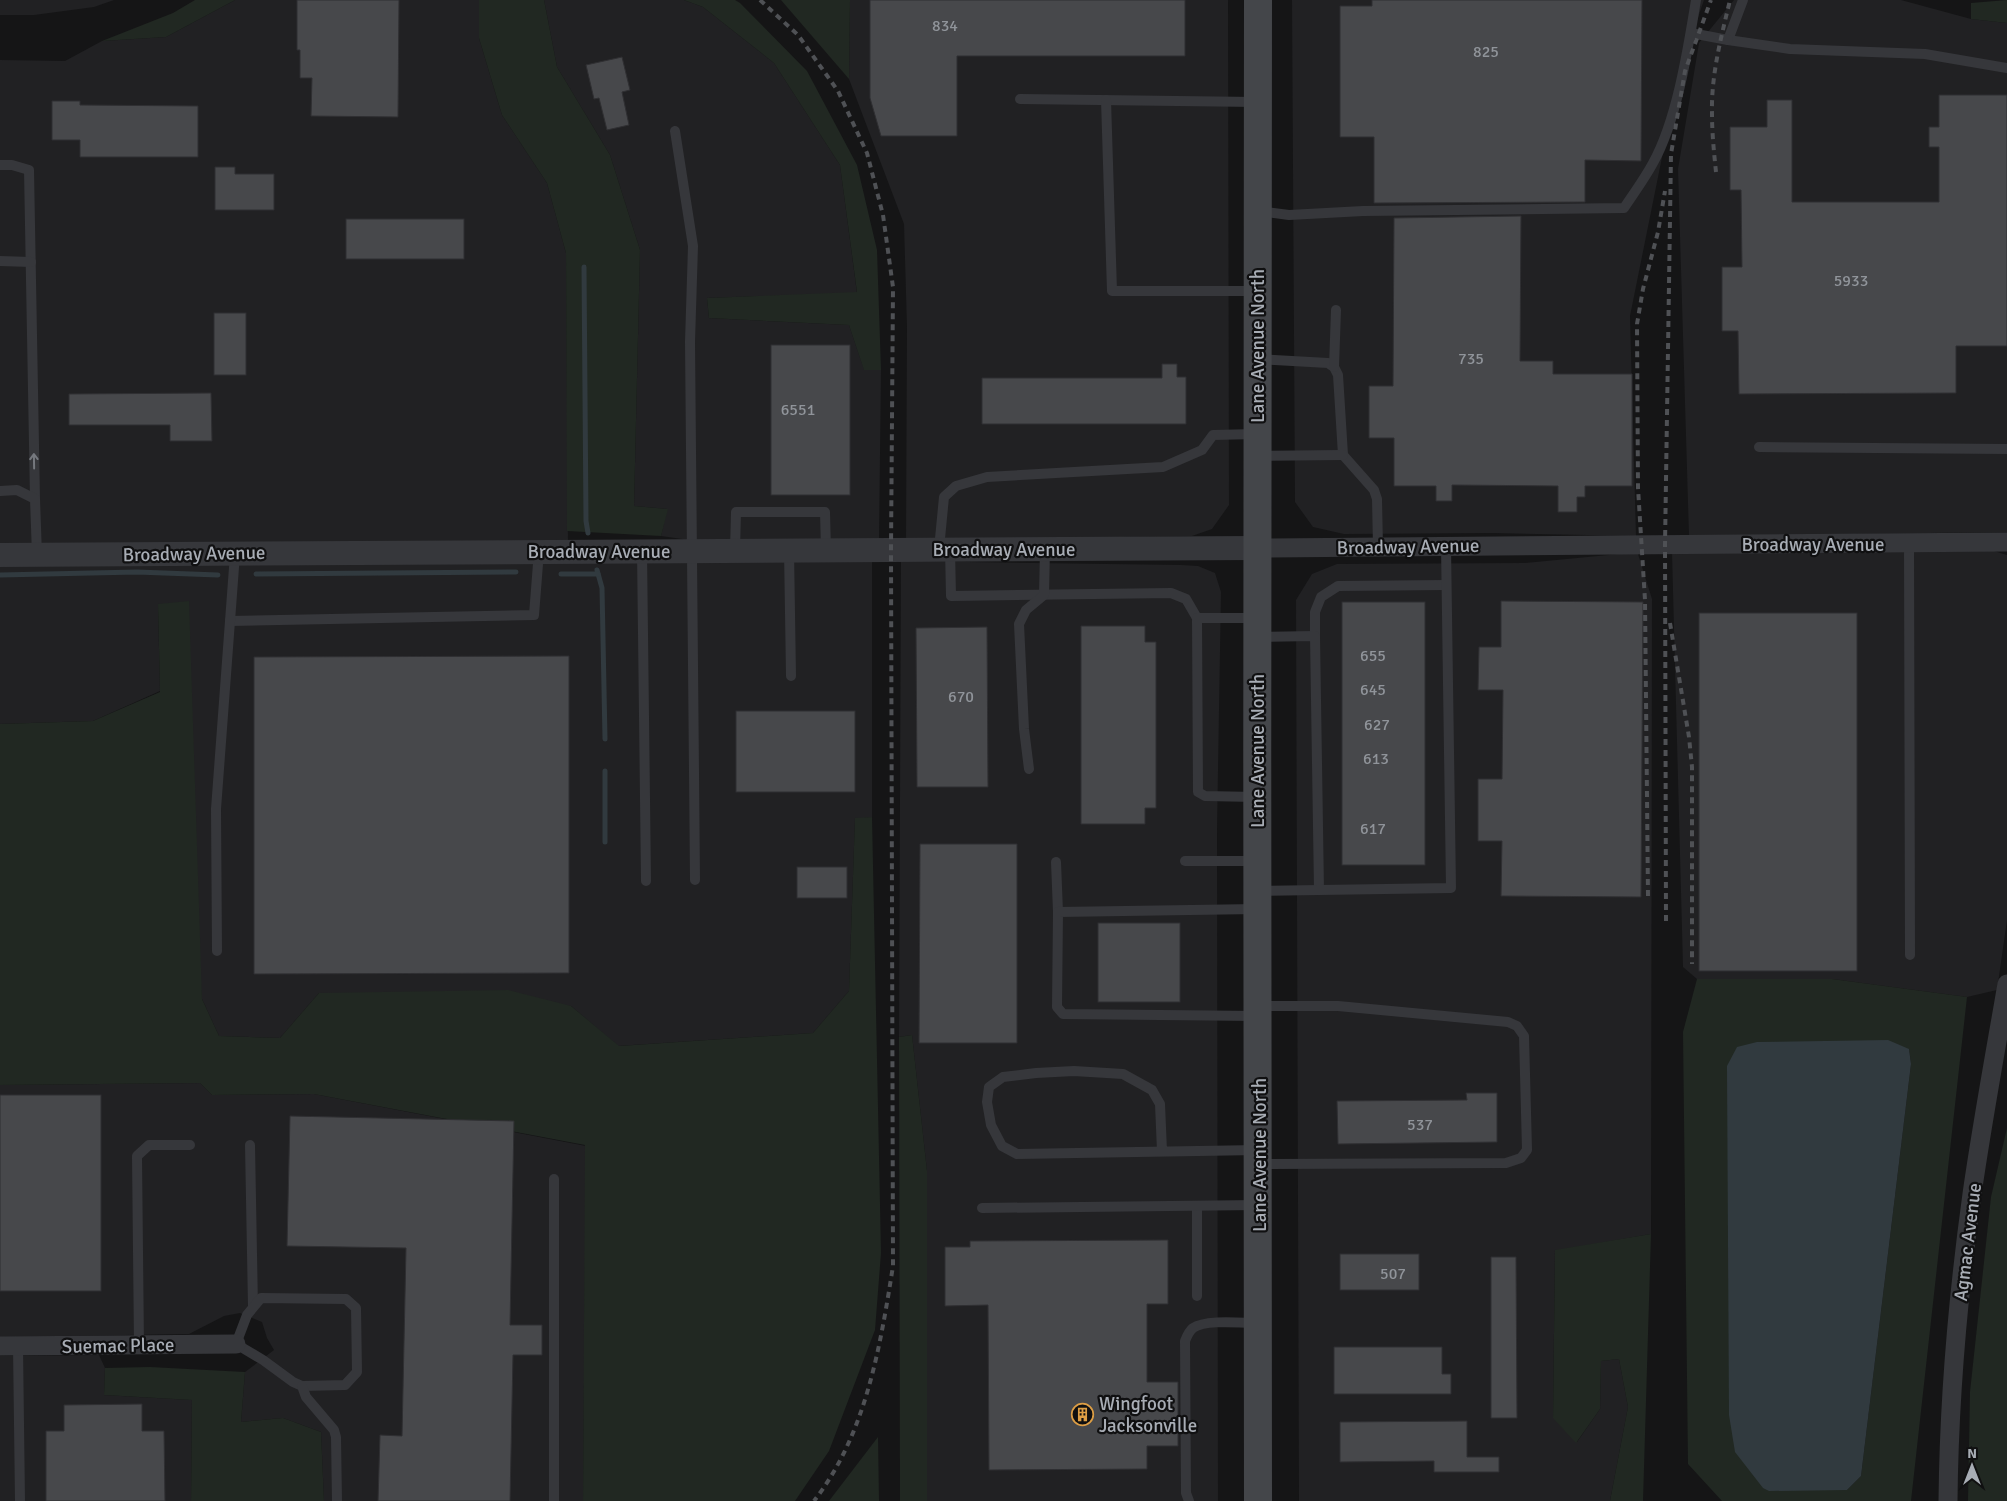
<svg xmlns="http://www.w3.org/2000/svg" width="2007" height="1501" font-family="Signika,sans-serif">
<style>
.built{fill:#212123}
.green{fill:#212822;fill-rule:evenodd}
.water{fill:#313a3f}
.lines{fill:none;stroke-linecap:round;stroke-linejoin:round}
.stream{stroke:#313a3f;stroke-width:5}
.building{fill:#47484b;stroke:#2f2f32}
.service{stroke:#36373b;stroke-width:10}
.minor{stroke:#36373b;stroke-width:19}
.tertiary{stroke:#36373b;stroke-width:24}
.secondary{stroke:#44464a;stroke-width:28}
.rail{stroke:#4f5155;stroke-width:4;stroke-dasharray:6 5;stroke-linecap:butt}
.oneway{stroke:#75787e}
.labels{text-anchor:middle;stroke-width:4.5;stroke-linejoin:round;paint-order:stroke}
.number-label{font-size:16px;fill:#90949a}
.street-label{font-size:19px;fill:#a8adb5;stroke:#101011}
.poi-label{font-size:19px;fill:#a8adb5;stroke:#101011;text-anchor:start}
</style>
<rect width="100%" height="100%" fill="#151516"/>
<g class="built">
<path d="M 0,0 L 114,0 L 94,7 L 34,15 L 0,15 Z"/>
<path d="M 235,0 L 479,0 L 479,38 L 502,115 L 547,183 L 566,253 L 568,542 L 0,546 L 0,60 L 65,61 L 102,41 L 166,37 Z"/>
<path d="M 544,0 L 684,0 L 703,7 L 774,63 L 840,165 L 857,293 L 707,298 L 709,318 L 849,325 L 864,369 L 881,370 L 879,540 L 710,543 L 661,536 L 667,509 L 634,506 L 640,250 L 610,155 L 557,67 Z"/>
<path d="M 850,0 L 1228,0 L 1229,505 L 1212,529 L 1192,536 L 906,540 L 907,327 L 904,224 L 849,79 Z"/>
<path d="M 1292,0 L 1704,0 L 1679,73 L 1630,316 L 1636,536 L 1492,533 L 1344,534 L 1313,527 L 1295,502 Z"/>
<path d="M 1734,0 L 1901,0 L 1971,19 L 2007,23 L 2007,532 L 1689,536 L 1678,169 L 1699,43 Z"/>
<path d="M 1994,551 L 2007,555 L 2007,920 L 1997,990 L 1967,997 L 1832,979 L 1697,979 L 1683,967 L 1672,553 Z"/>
<path d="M 1619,554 L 1638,554 L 1652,599 L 1651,1234 L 1555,1251 L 1553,1417 L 1577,1442 L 1600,1409 L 1601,1361 L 1619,1359 L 1628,1407 L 1610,1501 L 1299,1501 L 1296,600 L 1312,574 L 1337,564 L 1525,563 Z"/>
<path d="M 872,560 L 872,817 L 855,819 L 849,991 L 813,1033 L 618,1046 L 571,1006 L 319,993 L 280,1038 L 219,1036 L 202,999 L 158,604 L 160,691 L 93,721 L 0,724 L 0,563 Z"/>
<path d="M 901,561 L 1181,565 L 1198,566 L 1215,573 L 1221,592 L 1217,830 L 1218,1501 L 927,1501 L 927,1171 L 912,1035 L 899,1037 Z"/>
<path d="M 200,1083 L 212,1095 L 314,1094 L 586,1146 L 583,1501 L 324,1501 L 321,1432 L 283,1418 L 241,1422 L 245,1372 L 274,1350 L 267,1338 L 262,1322 L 240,1313 L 224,1316 L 189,1334 L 0,1337 L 0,1085 Z"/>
<path d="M 99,1355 L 105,1368 L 104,1395 L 192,1400 L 191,1501 L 0,1501 L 0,1356 Z"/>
</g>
<g class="green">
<path d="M 195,0 L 235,0 L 166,37 L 102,41 L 173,13 Z"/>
<path d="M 479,0 L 544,0 L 557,67 L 610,155 L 640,250 L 634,506 L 668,509 L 661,536 L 567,531 L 566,253 L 547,183 L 502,115 L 479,38 Z"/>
<path d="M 684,0 L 735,0 L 740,3 L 807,71 L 857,165 L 877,250 L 881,370 L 864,370 L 849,325 L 709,318 L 707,298 L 857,292 L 840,165 L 774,63 L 703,7 Z"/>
<path d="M 781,0 L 850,0 L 849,79 Z"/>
<path d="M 2007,0 L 2007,23 L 1971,19 L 1971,3 Z"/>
<path d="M 189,601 L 202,999 L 219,1036 L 280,1038 L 319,993 L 508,990 L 571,1006 L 619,1046 L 813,1033 L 849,991 L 855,818 L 872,817 L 881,1253 L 875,1330 L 829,1451 L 795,1501 L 583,1501 L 585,1145 L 314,1094 L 212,1095 L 200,1083 L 0,1085 L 0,724 L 93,721 L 160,692 L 158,604 Z"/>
<path d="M 1697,979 L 1832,979 L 1967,997 L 1911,1501 L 1722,1501 L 1688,1464 L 1683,1032 ZM 1909,1049 L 1911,1064 L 1861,1476 L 1847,1490 Z"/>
<path d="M 912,1035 L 927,1171 L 927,1501 L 900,1501 L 899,1037 Z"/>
<path d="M 2007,1128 L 2007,1501 L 1968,1501 L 1970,1392 L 1991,1197 Z"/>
<path d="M 1651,1234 L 1643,1501 L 1610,1501 L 1628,1407 L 1619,1359 L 1601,1361 L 1600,1409 L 1576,1443 L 1553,1418 L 1555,1250 Z"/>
<path d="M 150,1367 L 245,1372 L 241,1422 L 283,1418 L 321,1432 L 324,1501 L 191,1501 L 192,1400 L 104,1395 L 105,1368 Z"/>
<path d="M 878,1437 L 879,1501 L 829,1501 Z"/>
</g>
<path class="water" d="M 1888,1040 L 1909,1049 L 1911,1064 L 1861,1476 L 1847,1490 L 1769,1491 L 1763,1488 L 1735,1452 L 1729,1415 L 1727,1066 L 1737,1047 L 1757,1042 Z"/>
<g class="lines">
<g class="stream">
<path d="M 584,267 L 586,521 L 588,533"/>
<path d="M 597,570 L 602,588 L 605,739"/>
<path d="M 256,574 L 516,572"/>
<path d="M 561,574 L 598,574"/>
<path d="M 0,575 L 137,572 L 218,575"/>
<path d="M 605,842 L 605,771"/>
</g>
</g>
<g class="building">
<path d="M 297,0 L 399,0 L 398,117 L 311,116 L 312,78 L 300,78 L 300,50 L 297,50 Z"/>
<path d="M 870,0 L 1185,0 L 1185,56 L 957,56 L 957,136 L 881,136 L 870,98 Z"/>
<path d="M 1372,0 L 1642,0 L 1641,161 L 1585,160 L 1585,202 L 1374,203 L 1374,137 L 1340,137 L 1340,6 L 1372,6 Z"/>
<path d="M 622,57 L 630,90 L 622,92 L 629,125 L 607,130 L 599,98 L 594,99 L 586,65 Z"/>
<path d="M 1939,95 L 2007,95 L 2007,346 L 1956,346 L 1956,393 L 1739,394 L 1738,331 L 1722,331 L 1722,267 L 1742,267 L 1741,190 L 1730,190 L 1730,127 L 1767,127 L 1767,100 L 1792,100 L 1792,202 L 1939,202 L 1939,147 L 1929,147 L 1929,127 L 1939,127 Z"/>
<path d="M 52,101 L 80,101 L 80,105 L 198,106 L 198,157 L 80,157 L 80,140 L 52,140 Z"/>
<path d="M 215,167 L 235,167 L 235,174 L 274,174 L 274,210 L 215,210 Z"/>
<path d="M 1521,216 L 1520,361 L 1553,361 L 1553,374 L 1632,374 L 1632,486 L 1585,486 L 1585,497 L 1577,497 L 1577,512 L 1558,512 L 1558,486 L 1452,485 L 1452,501 L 1436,501 L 1436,486 L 1394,486 L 1394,438 L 1369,438 L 1369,386 L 1393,386 L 1394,218 Z"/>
<rect x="346" y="219" width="118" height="40"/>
<rect x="214" y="313" width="32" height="62"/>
<rect x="771" y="345" width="79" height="150"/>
<path d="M 1162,364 L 1177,364 L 1177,377 L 1186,377 L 1186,424 L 982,424 L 982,378 L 1162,378 Z"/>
<path d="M 211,393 L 212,441 L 170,441 L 170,425 L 69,425 L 69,394 Z"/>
<path d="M 1501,601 L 1643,602 L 1641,897 L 1501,896 L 1502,841 L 1478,841 L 1478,779 L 1502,779 L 1503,690 L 1478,690 L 1479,647 L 1501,647 Z"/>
<rect x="1342" y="602" width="83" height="263"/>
<rect x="1699" y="613" width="158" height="358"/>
<path d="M 1081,626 L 1145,626 L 1145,642 L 1156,642 L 1156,808 L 1145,808 L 1145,824 L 1081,824 Z"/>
<path d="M 987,627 L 988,787 L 917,787 L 916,628 Z"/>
<path d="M 569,656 L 569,973 L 254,974 L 254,657 Z"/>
<rect x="736" y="711" width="119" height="81"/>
<path d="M 920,844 L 1017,844 L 1017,1043 L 919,1043 Z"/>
<rect x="797" y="867" width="50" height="31"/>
<rect x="1098" y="923" width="82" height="79"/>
<path d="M 1466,1093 L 1497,1093 L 1497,1142 L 1338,1144 L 1337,1101 L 1467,1100 Z"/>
<rect x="0" y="1095" width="101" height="196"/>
<path d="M 290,1116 L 514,1121 L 510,1325 L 542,1325 L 542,1355 L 513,1355 L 510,1501 L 378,1501 L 380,1435 L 402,1436 L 406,1248 L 287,1246 Z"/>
<path d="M 1168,1240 L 1168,1304 L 1147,1304 L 1147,1382 L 1178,1382 L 1178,1446 L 1147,1446 L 1147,1469 L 989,1470 L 988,1305 L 945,1306 L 945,1247 L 970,1247 L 970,1241 Z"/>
<rect x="1340" y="1254" width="79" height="36"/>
<path d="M 1491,1257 L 1516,1257 L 1517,1418 L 1491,1418 Z"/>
<path d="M 1334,1347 L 1442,1347 L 1442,1374 L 1451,1374 L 1451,1394 L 1334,1394 Z"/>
<path d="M 142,1404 L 142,1431 L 164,1431 L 165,1501 L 46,1501 L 46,1431 L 64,1431 L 64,1405 Z"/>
<path d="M 1467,1421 L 1467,1457 L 1499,1457 L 1499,1472 L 1434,1472 L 1434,1461 L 1340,1462 L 1340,1422 Z"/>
</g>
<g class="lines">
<g class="service">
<path d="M 1743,0 L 1728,40 L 1790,49 L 1925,54 L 2007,68"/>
<path d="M 1691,33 L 1728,40"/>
<path d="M 1020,99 L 1256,102"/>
<path d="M 1106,100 L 1112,291 L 1256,291"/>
<path d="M 675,131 L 693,246 L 690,342 L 695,880"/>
<path d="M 0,165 L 12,165 L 29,170 L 35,499"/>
<path d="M 1258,211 L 1289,215 L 1363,211 L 1624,208 C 1634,193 1645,178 1653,163 C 1677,120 1688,49 1696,0"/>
<path d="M 0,261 L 31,262"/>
<path d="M 1259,359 L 1328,363 L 1334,367 L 1338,375 L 1343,455 L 1374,490 L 1377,499 L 1378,547"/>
<path d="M 1334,367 L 1336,310"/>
<path d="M 1759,447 L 2007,449"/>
<path d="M 1257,456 L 1343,455"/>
<path d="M 0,491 L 17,490 L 35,499 L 37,555"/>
<path d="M 1909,543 L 1910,955"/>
<path d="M 939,549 L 944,497 L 956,486 L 987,477 L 1163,467 L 1202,450 L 1213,435 L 1256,434"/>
<path d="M 950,549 L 951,596 L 1171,593 L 1186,599 L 1197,618"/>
<path d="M 789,550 L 791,676"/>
<path d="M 642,551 L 646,881"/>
<path d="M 735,551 L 736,512 L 825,512 L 826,550"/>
<path d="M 1256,618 L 1197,618 L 1198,792 L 1205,796 L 1256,797"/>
<path d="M 230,621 L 534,615 L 539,551"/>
<path d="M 1315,636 L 1315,612 L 1321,597 L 1338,586 L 1446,585"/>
<path d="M 1257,637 L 1315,636 L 1319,890"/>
<path d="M 1029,769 L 1024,729 L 1019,624 L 1026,610 L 1044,595 L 1045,549"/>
<path d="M 1185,861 L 1257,861"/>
<path d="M 1056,862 L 1058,912"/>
<path d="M 1258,891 L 1451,888 L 1446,546"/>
<path d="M 217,951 L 216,809 L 235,554"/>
<path d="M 1259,1006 L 1338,1006 L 1508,1022 L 1517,1026 L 1524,1036 L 1527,1150 L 1521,1158 L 1506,1163 L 1260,1164"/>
<path d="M 1257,1016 L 1063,1014 L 1057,1007 L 1058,912 L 1257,909"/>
<path d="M 250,1145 L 253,1307"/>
<path d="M 1162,1151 L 1160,1104 L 1152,1090 L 1123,1074 L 1074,1071 L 1036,1073 L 1003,1077 L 989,1087 L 987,1102 L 991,1125 L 1002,1146 L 1017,1154 L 1258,1150"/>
<path d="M 554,1179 L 554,1501"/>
<path d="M 1197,1206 L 1197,1296"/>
<path d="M 982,1208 L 1258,1205"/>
<path d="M 261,1298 L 346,1299 L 356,1308 L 357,1372 L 345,1385 L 302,1386 L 293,1382 L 263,1360 L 236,1344 L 247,1315 Z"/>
<path d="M 139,1345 L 137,1156 L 149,1145 L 190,1145"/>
<path d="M 18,1346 L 20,1501"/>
<path d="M 302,1386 L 306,1397 L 334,1430 L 336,1437 L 337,1501"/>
<path d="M 1189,1501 L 1186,1493 L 1185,1341 C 1187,1336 1189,1331 1193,1328 C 1206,1319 1242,1323 1258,1323"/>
</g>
<g class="minor">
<path d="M 1256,548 L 2007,542"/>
<path d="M 0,1346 L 236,1344"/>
<path d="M 1948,1501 C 1949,1399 1958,1296 1972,1194 C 1982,1124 1995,1054 2007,984"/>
</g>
<path class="tertiary" d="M 0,555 L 1256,548"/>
<path class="secondary" d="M 1258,0 C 1256,500 1258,1001 1258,1501"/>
<g class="rail">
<path d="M 760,0 L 798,35 L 838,91 L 867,153 L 883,215 L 893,287 L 891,550 L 893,1266 C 880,1348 866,1434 814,1501"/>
<path d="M 1716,172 C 1714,153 1712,133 1712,114 C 1711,75 1721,38 1730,0"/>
<path d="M 1670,623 L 1689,737 L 1692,767 L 1692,964"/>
<path d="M 1648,896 L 1645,600 L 1638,488 L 1637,324 L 1643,289 L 1658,232 L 1665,191"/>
<path d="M 1666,921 L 1665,545 L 1671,154 L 1685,71 L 1711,0"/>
</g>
</g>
<defs><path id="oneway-shaft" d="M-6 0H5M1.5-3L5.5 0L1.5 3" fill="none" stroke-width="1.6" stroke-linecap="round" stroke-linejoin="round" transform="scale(1.25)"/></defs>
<use class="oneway" href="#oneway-shaft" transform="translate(34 461) rotate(-91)"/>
<defs>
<symbol id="building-ring" viewBox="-11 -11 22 22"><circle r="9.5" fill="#101011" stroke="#dd9e45" stroke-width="1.5"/><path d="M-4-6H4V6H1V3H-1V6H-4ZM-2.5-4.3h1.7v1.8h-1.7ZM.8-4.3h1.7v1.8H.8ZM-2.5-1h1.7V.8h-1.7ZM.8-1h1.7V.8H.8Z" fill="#dd9e45"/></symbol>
</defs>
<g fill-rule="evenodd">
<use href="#building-ring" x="1070" y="1402" width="25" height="25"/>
</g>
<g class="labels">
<g class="number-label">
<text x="945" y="31">834</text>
<text x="1486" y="57">825</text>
<text x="1851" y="286">5933</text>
<text x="1471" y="364">735</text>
<text x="798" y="415">6551</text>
<text x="1373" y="661">655</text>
<text x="1373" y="695">645</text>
<text x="961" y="702">670</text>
<text x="1377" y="730">627</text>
<text x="1376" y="764">613</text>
<text x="1373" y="834">617</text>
<text x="1420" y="1130">537</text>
<text x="1393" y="1279">507</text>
</g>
<g class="street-label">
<text transform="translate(1257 346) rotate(-90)" y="7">Lane Avenue North</text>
<text x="1813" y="551">Broadway Avenue</text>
<text transform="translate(1408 546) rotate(-1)" y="7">Broadway Avenue</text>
<text x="1004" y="556">Broadway Avenue</text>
<text x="599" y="558">Broadway Avenue</text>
<text transform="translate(194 553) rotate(-1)" y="7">Broadway Avenue</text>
<text transform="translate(1257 751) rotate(-90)" y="7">Lane Avenue North</text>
<text transform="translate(1259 1155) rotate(-90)" y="7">Lane Avenue North</text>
<text transform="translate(1967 1242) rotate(-83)" y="7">Agmac Avenue</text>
<text transform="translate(118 1345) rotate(-1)" y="7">Suemac Place</text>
</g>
<g class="poi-label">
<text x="1099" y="1410">Wingfoot<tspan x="1099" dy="22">Jacksonville</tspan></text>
</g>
</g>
<g transform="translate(1972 1466)" stroke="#101011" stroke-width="4" paint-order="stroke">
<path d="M0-4L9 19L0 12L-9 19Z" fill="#a8adb5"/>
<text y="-8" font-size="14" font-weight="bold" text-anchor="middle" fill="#a8adb5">N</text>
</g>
</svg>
